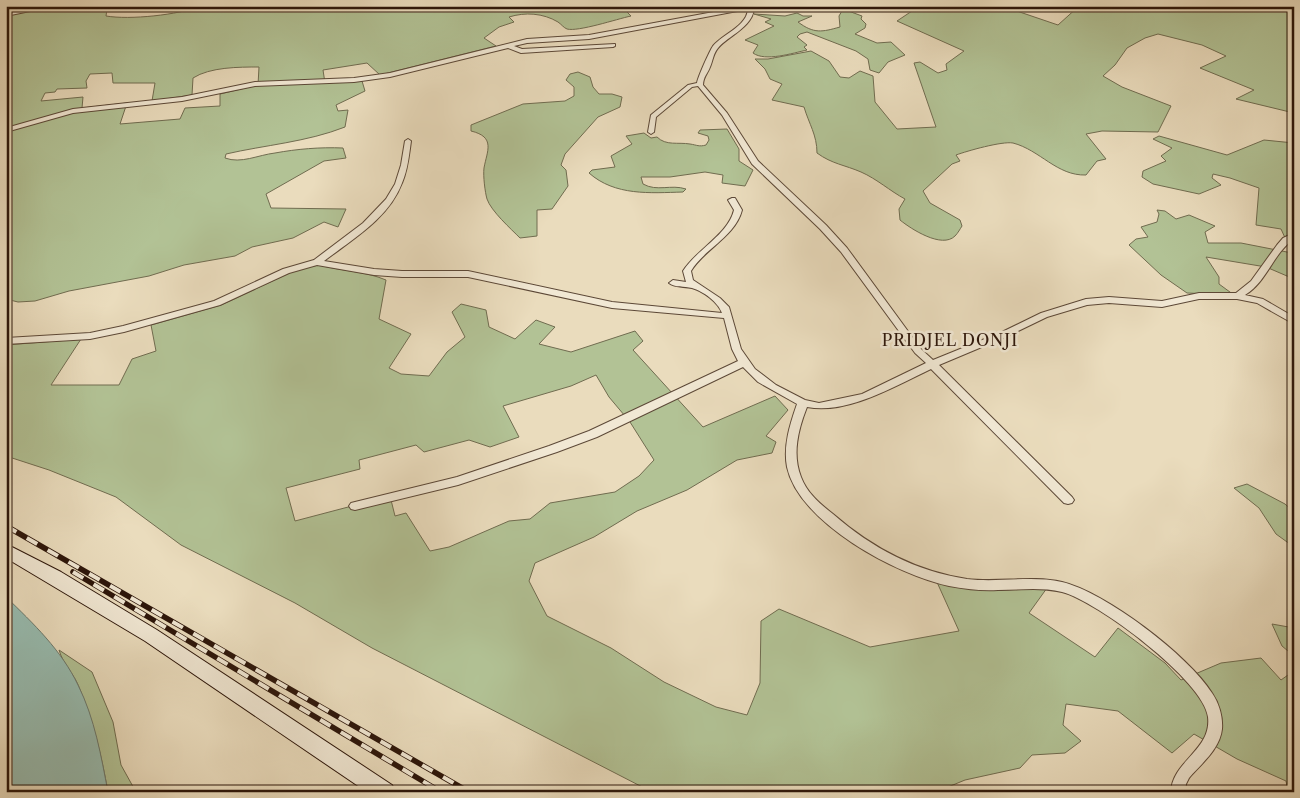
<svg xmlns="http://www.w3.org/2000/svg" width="1300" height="798" font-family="'Libre Caslon Text',serif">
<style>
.green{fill:#b2c295;stroke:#706c50;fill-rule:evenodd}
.water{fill:#98bcb0;stroke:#6d7a6e}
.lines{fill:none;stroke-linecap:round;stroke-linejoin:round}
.street-casing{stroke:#5c4837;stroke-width:2}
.secondary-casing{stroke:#2d160a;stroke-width:2}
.street{fill:#f1e8d4;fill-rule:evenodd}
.secondary{fill:#f1e8d4;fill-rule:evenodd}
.rail-casing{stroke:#2d160a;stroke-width:5.5}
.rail{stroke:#f1e8d4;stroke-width:4;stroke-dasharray:12;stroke-linecap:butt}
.labels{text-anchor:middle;stroke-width:5;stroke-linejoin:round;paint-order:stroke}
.quarter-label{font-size:16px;letter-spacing:1px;fill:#2d160a;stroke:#f1e8d4}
</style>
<rect width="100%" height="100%" fill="#eadcbd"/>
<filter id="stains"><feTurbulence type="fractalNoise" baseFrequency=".004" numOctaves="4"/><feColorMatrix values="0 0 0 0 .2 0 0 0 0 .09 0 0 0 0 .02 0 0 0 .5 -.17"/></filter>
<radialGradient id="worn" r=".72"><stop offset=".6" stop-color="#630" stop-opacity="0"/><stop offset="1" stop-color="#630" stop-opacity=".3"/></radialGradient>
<g class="green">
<path d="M 6,6 L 93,6 L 92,7 L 107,9 L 106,16 C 130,20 178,15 201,6 L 659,6 L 626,11 L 631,16 C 617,19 578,32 567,29 C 564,28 561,24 558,22 C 543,13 525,12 509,17 L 514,22 L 499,27 L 484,38 L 496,46 L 380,75 L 367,63 L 323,70 L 325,83 L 362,81 L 365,91 L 336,105 L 338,111 L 348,110 L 345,127 C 307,142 265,145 226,154 L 225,158 C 241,164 258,155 275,153 C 297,149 320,147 343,148 L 346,158 L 324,161 L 266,194 L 271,208 L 346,209 L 338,227 L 324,222 L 293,238 L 252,247 L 235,256 L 184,265 L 149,276 L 69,291 L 35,301 L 18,302 L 6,299 ZM 259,67 L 258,85 L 220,94 L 220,106 L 185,108 L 180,119 L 120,124 L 127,103 L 82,108 L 83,97 L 41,101 L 45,93 L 55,92 L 57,89 L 87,88 L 86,81 L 90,74 L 112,73 L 113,83 L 155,83 L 152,101 L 192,95 L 193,78 C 210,67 239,67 259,67 Z"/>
<path d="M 910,6 L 1002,6 L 1058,25 L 1079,6 L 1294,6 L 1294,113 L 1236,99 L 1254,90 L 1200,68 L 1226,56 L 1202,45 L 1158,34 L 1145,38 L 1127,48 L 1115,65 L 1103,76 L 1122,87 L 1171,106 L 1158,132 L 1102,131 L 1086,134 L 1106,159 L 1097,161 L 1086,175 C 1057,176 1040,150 1013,143 C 1002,141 967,151 956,155 L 960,161 L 952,164 L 923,191 L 930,203 L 960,220 L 962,226 C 960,229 958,233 955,236 C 942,249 911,229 900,220 L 899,209 L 905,199 C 890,191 877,179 861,172 C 845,165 832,164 817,153 C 817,135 809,124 804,107 L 772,100 L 782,84 L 770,79 L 765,69 L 755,59 L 768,59 L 811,51 L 829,61 L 840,77 L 849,78 L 860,71 L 873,76 L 875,102 L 897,129 L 936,127 L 914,63 L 920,62 L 938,73 L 947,70 L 946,64 L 964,51 L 897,21 L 915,9 Z"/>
<path d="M 843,9 L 862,16 L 861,19 L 866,24 L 865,28 L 855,34 L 877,43 L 891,42 L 905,55 L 888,62 L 879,73 L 870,70 L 868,59 L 856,51 L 807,32 L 800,34 L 797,37 L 807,45 L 804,47 L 807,50 C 793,53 765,62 753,53 L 758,45 L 745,40 L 774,26 L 765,22 L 771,19 L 754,14 L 785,16 L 797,13 L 803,16 L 812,16 L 798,22 C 814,34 822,32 840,27 L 839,16 Z"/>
<path d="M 578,72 L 590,77 L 593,87 L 599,94 L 612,94 L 622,97 L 620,107 L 598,117 L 565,154 L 561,165 L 566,170 L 568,186 L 552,209 L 537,210 L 537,236 L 520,238 C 511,229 491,211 487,199 C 485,192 483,176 484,168 C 487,151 496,137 471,131 L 471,125 L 523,104 L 565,101 L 574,96 L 574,87 L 566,80 L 570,74 Z"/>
<path d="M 727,129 L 739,149 L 739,161 L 753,170 L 745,186 L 722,183 L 723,175 L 705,172 L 670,177 L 641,177 L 643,184 C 657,192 671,184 686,189 L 683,192 C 650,193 615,196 589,173 L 592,170 L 615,167 L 611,156 L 632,144 L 626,136 L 644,133 L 651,138 L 657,137 C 666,146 678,142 690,144 C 697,145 699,147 706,145 L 709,140 L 708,136 L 698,133 L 700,130 Z"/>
<path d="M 1159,136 L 1227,155 L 1264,140 L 1294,143 L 1294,279 L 1266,267 L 1206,257 L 1219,277 L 1219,284 L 1234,295 L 1187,293 L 1161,275 L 1129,245 L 1136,239 L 1148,237 L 1141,227 L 1157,222 L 1159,214 L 1157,210 L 1165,211 L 1176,219 L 1189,215 L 1215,226 L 1205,232 L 1208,243 L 1241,243 L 1292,253 L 1281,229 L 1256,225 L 1259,188 L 1230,178 L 1213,174 L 1212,178 L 1221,185 L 1199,194 L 1153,184 L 1142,177 L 1143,171 L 1166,161 L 1161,156 L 1172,148 L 1153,139 Z"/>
<path d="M 319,265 C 341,271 365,271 386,280 L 379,319 L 411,334 L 389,368 L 401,374 L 429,376 L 447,352 L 465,337 L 452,312 L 461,304 L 486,310 L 489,327 L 515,339 L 536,320 L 555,327 L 539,344 L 571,352 L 635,331 L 643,341 L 633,350 L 703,427 L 775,396 L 788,410 L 766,436 L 776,442 L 772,453 L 737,460 L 687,490 L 637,511 L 594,537 L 535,563 L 529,581 L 547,616 L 611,648 L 664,682 L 716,707 L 747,715 L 760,683 L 761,621 L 779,609 L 870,647 L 959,631 L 936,580 L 1047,588 L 1029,613 L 1095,657 L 1118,628 L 1165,663 L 1181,680 L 1221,663 L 1261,658 L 1281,680 L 1288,675 L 1294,674 L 1294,792 L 1288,792 L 1286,781 L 1237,759 L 1194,734 L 1172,753 L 1118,711 L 1066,704 L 1063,725 L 1081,741 L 1065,753 L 1032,755 L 1020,768 L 965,780 L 936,792 L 652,792 L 372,648 L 295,603 L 181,545 L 116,497 L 49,470 L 6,456 L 6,345 L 81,339 L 51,385 L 119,385 L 132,359 L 156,351 L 151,325 L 221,305 L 298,269 ZM 596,375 L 609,397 L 630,422 L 654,460 L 639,476 L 615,492 L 550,503 L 530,519 L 509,521 L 449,547 L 430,551 L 406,513 L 395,516 L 390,496 L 295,521 L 286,488 L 360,469 L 359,460 L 416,445 L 424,452 L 469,440 L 490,447 L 519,437 L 503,406 L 571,386 Z"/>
<path d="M 1247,484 L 1285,504 L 1294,512 L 1294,547 L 1276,534 L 1259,508 L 1234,488 Z"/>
<path d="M 1272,624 L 1294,628 L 1294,656 L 1282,646 Z"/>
<path d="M 59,650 L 92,672 L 113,722 L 121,765 L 136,792 L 108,792 C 101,754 94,723 79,687 C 74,674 63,664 59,650 Z"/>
</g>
<path class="water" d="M 6,597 C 33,623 62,651 78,685 C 95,719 101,756 108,792 L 6,792 Z"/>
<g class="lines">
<defs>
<g id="street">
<path d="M 41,6 L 54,6 L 6,16 L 6,12 Z"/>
<path d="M 746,6 L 758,6 L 754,8 C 753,27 728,36 718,48 C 713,54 713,60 710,67 C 708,73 703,77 703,85 L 727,113 L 758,161 L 826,225 L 847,248 L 921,349 L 933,360 L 1002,332 L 1041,313 L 1086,299 L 1109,297 L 1162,301 L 1199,293 L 1236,293 L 1251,281 L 1277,245 L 1283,238 L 1294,233 L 1294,239 C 1273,253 1267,282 1245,295 L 1263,299 L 1294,317 L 1294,324 L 1257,303 L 1237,299 L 1199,299 L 1162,307 L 1109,303 L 1087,305 L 1047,317 L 1008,336 L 939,365 L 1072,497 L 1074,500 L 1072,503 L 1068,504 L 1064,503 L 931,369 C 895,386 847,415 807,407 C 798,430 792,454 801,477 C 807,493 820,504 833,514 C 872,548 915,571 967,579 C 999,583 1031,575 1062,582 C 1105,592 1189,656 1212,693 C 1219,703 1223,717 1222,729 C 1220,749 1201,764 1189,778 L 1186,784 L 1185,792 L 1171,792 C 1172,761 1212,750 1208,717 C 1204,681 1097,601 1062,592 C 1041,587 1019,590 998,590 C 981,591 965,589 949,586 C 897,575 799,523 787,467 C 783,446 790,424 797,404 L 758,382 L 743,367 L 597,437 L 557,452 L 458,485 L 355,510 L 351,509 L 349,506 L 351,503 L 355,502 L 457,477 L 549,446 L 589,431 L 738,361 L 732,349 L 724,318 L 612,308 L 468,277 L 402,277 L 374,275 L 317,265 L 289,273 L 220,305 L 124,332 L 90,339 L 6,344 L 6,338 L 90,333 L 123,326 L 214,301 L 283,269 L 314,260 L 363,223 L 386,199 L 395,184 L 401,165 L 405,141 L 408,139 L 411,141 C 409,155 408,169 402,183 C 389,218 353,239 324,261 L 374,269 L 402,271 L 468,271 L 612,302 L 722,313 C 718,302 703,291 692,288 C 684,286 675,288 669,283 L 673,280 L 686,282 L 683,271 C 697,249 728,235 734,210 L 728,200 L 732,198 L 735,198 L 742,210 C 735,237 705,248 691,271 L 693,280 L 720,298 L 729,307 L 741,349 L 755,369 L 776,385 L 805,400 L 819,403 L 862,394 L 926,363 L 915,353 L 841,252 L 820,229 L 752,164 L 722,115 L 698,86 L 692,87 L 656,117 L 654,132 L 651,134 L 648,132 L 651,115 L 688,85 L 697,83 C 698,77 710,50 713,46 C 723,34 747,26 748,9 L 589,39 L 527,43 L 514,46 L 522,49 L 615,44 L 615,46 L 613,47 L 521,53 L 508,48 L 390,77 L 354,82 L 255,86 L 182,101 L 73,113 L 6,132 L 6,128 L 73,109 L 182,97 L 255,82 L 354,78 L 390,73 L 527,39 L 589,35 Z"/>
</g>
<path id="secondary" d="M 6,544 L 61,572 L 157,630 L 392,785 L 395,792 L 367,792 L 145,641 L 6,558 Z"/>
</defs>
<use href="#street" class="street-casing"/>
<use href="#secondary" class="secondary-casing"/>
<use href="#street" class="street"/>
<use href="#secondary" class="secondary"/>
<defs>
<g id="rail">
<path d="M 6,526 L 469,792"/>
<path d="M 73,572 L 441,792"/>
</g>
</defs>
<use href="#rail" class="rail-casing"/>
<use href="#rail" class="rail"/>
</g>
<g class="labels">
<g class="quarter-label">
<text x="950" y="346">PRIDJEL DONJI</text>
</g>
</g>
<rect width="1300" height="798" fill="none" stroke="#eadcbd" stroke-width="25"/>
<rect x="8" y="8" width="1285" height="783" fill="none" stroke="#2d160a" stroke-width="2.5"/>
<rect x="12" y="12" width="1275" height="773" fill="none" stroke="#2d160a"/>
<rect width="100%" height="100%" filter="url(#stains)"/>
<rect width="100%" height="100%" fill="url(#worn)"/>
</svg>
